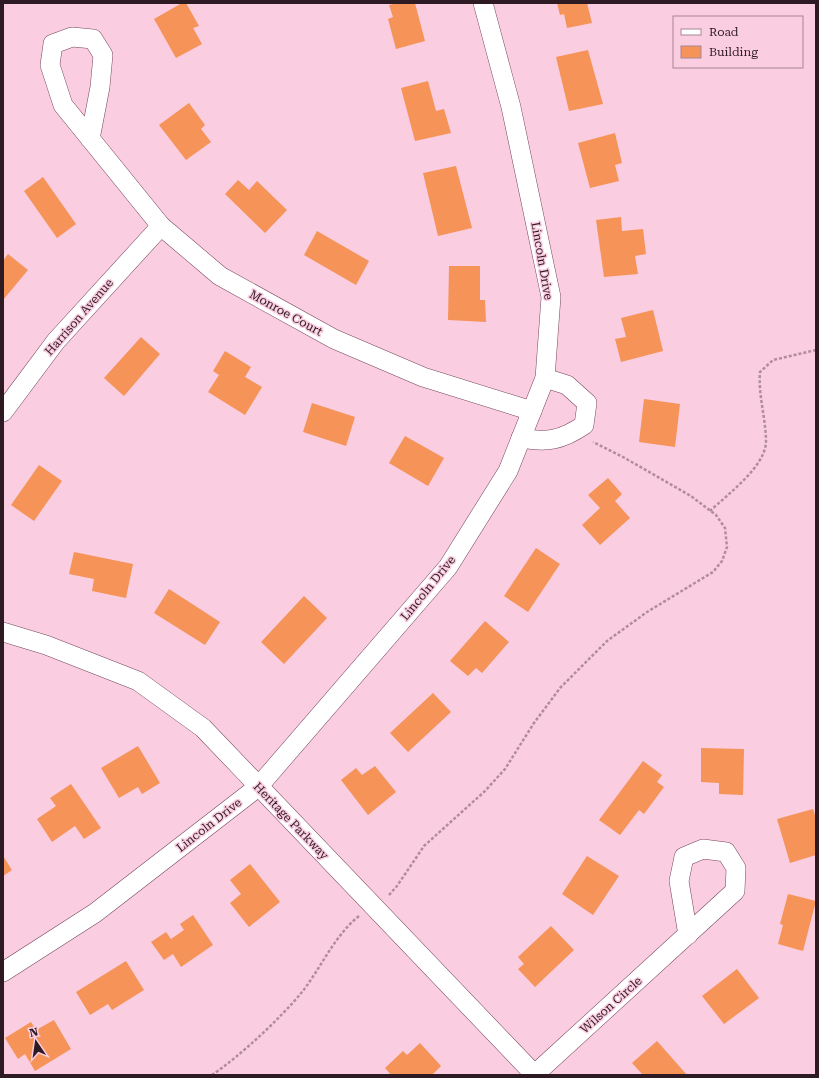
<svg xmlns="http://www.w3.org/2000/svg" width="819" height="1078" font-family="'Roboto Serif',serif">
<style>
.building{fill:#f59358}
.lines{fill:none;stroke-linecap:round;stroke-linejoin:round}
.minor-casing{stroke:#75475d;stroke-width:20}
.path{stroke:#b18d9c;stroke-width:2.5;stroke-dasharray:3 2;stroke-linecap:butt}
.minor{stroke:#fff;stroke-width:19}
.labels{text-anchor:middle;stroke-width:3;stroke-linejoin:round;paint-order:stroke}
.street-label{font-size:12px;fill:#2e1a23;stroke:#facde0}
</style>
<rect width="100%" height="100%" fill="#facde0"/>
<g class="building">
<path d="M 182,3 L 186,3 L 199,26 L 193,28 L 202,44 L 176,58 L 154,19 Z"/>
<path d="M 398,3 L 415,3 L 425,41 L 396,49 L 388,19 L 393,17 L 389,5 Z"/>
<path d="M 557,3 L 587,3 L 592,23 L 567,28 L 564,14 L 560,15 Z"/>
<path d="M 588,50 L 603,104 L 569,111 L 556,57 Z"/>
<path d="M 428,81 L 436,111 L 444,109 L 451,133 L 415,141 L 401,88 Z"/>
<path d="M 189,103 L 205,125 L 201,129 L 211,142 L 186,160 L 159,125 Z"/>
<path d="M 615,133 L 622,163 L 615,165 L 619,181 L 590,188 L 578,143 Z"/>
<path d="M 456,166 L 472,228 L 438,236 L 423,173 Z"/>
<path d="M 43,177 L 76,224 L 57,238 L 24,191 Z"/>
<path d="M 238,180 L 249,190 L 257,181 L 287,210 L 265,233 L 225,194 Z"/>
<path d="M 621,217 L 622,231 L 643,229 L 646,254 L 635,256 L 638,274 L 604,277 L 596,220 Z"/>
<path d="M 317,231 L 369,261 L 356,285 L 304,255 Z"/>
<path d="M 8,254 L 28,270 L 3,300 L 3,261 Z"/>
<path d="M 449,266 L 480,266 L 480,300 L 485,300 L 486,322 L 448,320 Z"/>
<path d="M 653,310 L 663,351 L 621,362 L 615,339 L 626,337 L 621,318 Z"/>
<path d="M 141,337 L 160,354 L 124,396 L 104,378 Z"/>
<path d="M 225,351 L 251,367 L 245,377 L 262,387 L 245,415 L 208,392 L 219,375 L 213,371 Z"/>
<path d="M 644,399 L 680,404 L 675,447 L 639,442 Z"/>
<path d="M 312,403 L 355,417 L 346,446 L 303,432 Z"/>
<path d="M 405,436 L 444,458 L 428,486 L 389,463 Z"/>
<path d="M 39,465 L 62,481 L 34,521 L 11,505 Z"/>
<path d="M 608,478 L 622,494 L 615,501 L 630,518 L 600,545 L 582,525 L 600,508 L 588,495 Z"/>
<path d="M 536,548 L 560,564 L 528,612 L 504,596 Z"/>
<path d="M 74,552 L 133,564 L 126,598 L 92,591 L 94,579 L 69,574 Z"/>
<path d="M 169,589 L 220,622 L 205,645 L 154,613 Z"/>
<path d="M 304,596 L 327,618 L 284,664 L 261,642 Z"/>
<path d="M 485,621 L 509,642 L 482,673 L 476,668 L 468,676 L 450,661 Z"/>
<path d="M 433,693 L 451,712 L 408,752 L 390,733 Z"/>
<path d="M 138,746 L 160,783 L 142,794 L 138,787 L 119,798 L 101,768 Z"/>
<path d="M 701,748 L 744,749 L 743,795 L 719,794 L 719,783 L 701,782 Z"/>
<path d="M 643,761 L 662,775 L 657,782 L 664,787 L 644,814 L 639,810 L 620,835 L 599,820 Z"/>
<path d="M 375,766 L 396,792 L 368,815 L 341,780 L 356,768 L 362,775 Z"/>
<path d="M 71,784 L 101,828 L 84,839 L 75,826 L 52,842 L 37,819 L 56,806 L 50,798 Z"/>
<path d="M 813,809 L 816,818 L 816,855 L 790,863 L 777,819 Z"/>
<path d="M 3,856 L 12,870 L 3,876 Z"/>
<path d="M 587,856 L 619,876 L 593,915 L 562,894 Z"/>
<path d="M 250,864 L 280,902 L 249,927 L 230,903 L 241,894 L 230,880 Z"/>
<path d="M 788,894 L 816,901 L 803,951 L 778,944 L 783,925 L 780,924 Z"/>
<path d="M 193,915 L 213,945 L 181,967 L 173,954 L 164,960 L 151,942 L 166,932 L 171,939 L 184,930 L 180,924 Z"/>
<path d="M 551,926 L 574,950 L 535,987 L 518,969 L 524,964 L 518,957 Z"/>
<path d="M 126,961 L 144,990 L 112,1010 L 108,1004 L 90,1015 L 76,992 Z"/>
<path d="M 737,969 L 759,998 L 724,1024 L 702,996 Z"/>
<path d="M 54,1020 L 71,1049 L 35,1071 L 25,1054 L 18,1059 L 5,1038 L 31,1022 L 36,1030 Z"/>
<path d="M 657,1041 L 687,1075 L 643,1075 L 632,1063 Z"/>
<path d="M 420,1043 L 441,1066 L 432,1075 L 391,1075 L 385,1068 L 403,1051 L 407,1055 Z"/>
</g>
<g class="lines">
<defs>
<g id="minor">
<path d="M 90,139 L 100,87 L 103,55 L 93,39 L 72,37 L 53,44 L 50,65 L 63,105 L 161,226 L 220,276 L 334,339 L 423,377 L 532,411"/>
<path d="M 3,412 L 56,341 L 161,226"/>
<path d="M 521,438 C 547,443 562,440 584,425 L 587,403 L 567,385 L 545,378"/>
<path d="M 3,632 L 46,645 L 138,681 L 203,728 L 535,1075"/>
<path d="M 3,972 L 95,913 L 258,787 L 448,567 L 508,471 L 545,378 L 551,297 L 511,107 L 483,3"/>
<path d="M 534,1075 L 735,891 L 736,868 L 726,852 L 703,849 L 684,857 L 679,881 L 688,935"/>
</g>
</defs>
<use href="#minor" class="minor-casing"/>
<g class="path">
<path d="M 710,511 C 728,494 765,467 766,442 C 766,419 758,395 760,372 L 773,360 L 816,350"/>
<path d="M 389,895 L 397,886 L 424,846 L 485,791 L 505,769 L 534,723 L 560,688 L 607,641 L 647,612 L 713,572 L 722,561 L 727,547 L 725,528 L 716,515 L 691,496 L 623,457 L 593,442"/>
<path d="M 212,1075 C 240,1056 280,1019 302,992 C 321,968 334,936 359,916"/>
</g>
<use href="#minor" class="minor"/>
</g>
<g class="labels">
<g class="street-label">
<text transform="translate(542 261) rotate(80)" y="4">Lincoln Drive</text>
<text transform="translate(286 313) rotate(29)" y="4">Monroe Court</text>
<text transform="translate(79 317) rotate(-49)" y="4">Harrison Avenue</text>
<text transform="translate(428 588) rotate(-51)" y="4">Lincoln Drive</text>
<text transform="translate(291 821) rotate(46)" y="4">Heritage Parkway</text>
<text transform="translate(209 825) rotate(-38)" y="4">Lincoln Drive</text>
<text transform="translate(611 1005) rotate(-42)" y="4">Wilson Circle</text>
</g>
</g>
<rect width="819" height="1078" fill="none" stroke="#2e1a23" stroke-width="8"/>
<rect x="673" y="16" width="130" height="52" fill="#facde0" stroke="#a88594"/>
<rect x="681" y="29" width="20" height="6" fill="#ffffff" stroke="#a88594"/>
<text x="709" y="36" font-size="12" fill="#2e1a23">Road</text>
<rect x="681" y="46" width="20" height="12" fill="#f59358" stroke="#a88594"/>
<text x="709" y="56" font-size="12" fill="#2e1a23">Building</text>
<g transform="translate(36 1042) rotate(347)" stroke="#facde0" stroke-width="3" paint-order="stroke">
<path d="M0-3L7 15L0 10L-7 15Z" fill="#2e1a23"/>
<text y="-6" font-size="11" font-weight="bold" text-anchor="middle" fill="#2e1a23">N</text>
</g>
</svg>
